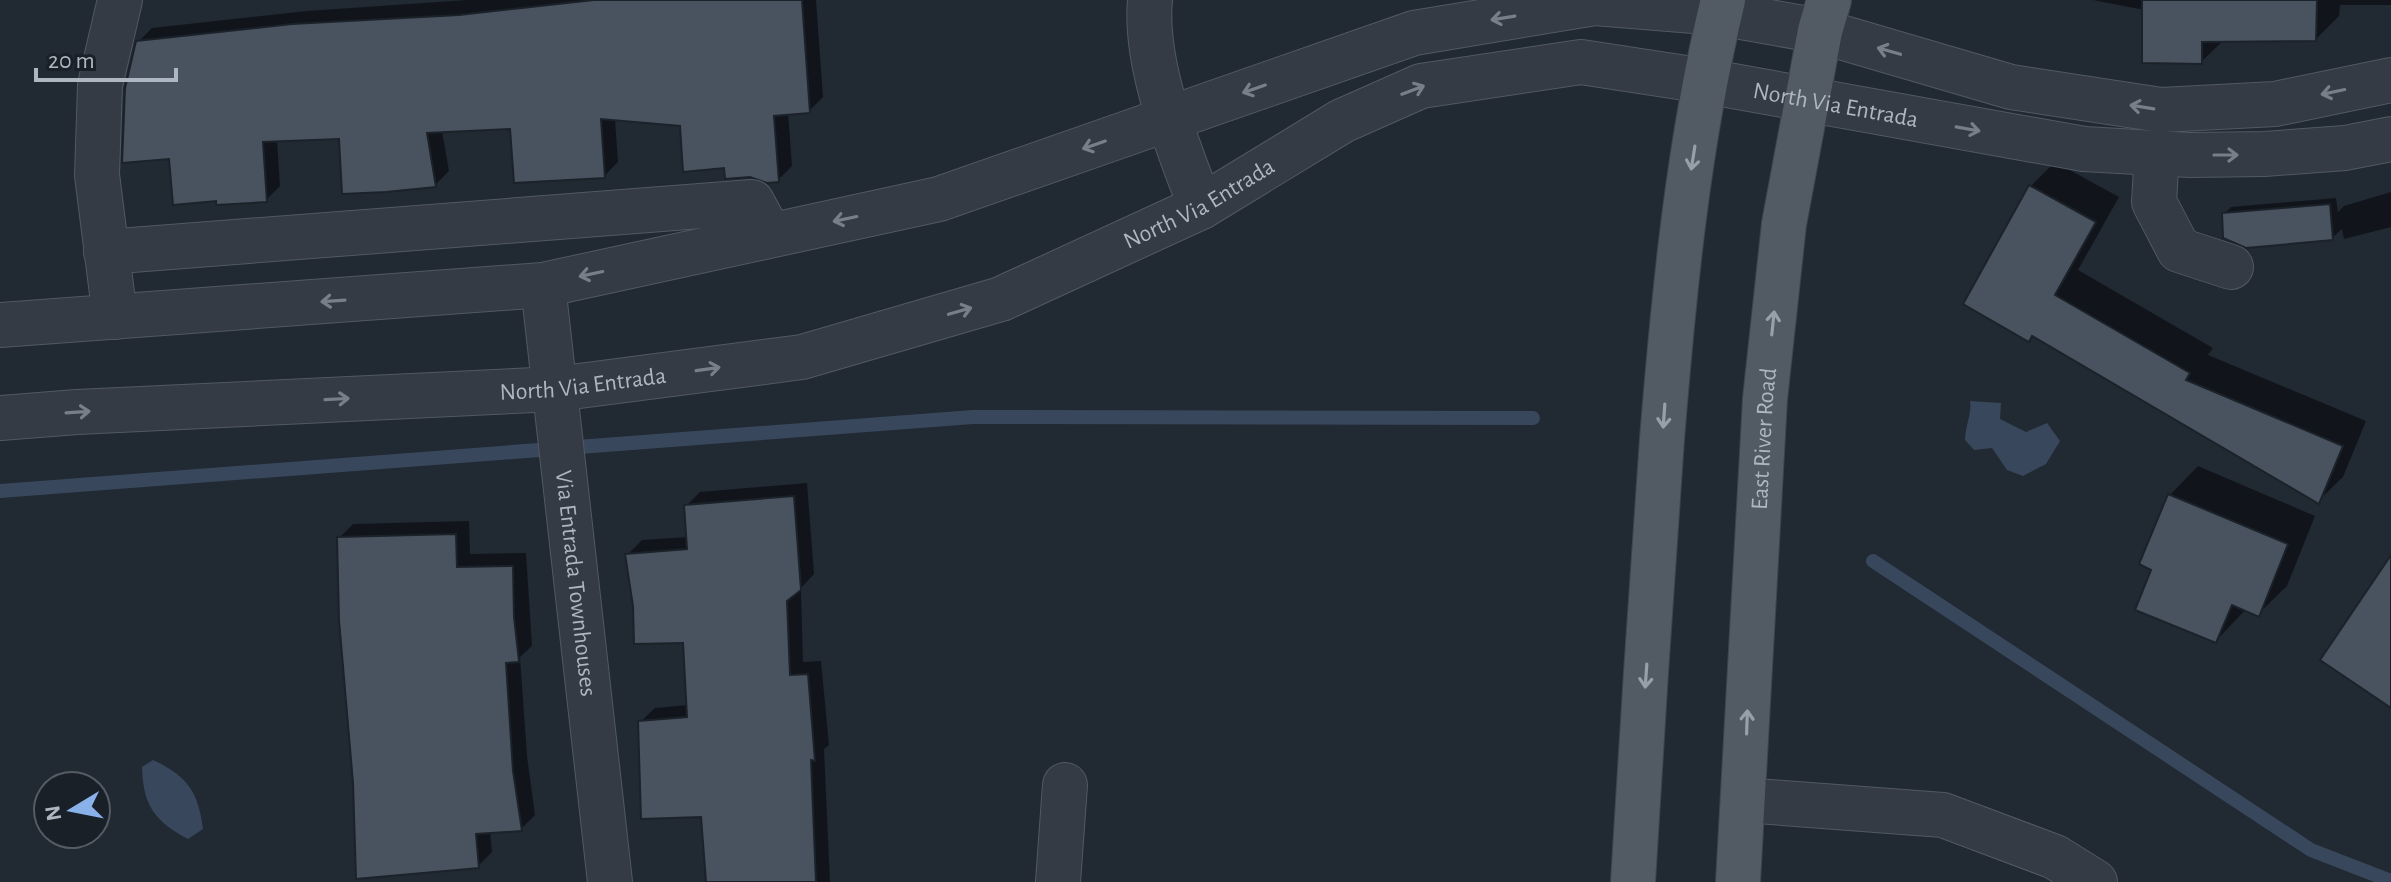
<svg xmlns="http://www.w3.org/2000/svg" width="2391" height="882" font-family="'Alegreya Sans',sans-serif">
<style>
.water{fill:#38475b}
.shadow{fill:#0007}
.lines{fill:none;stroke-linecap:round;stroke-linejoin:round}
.stream{stroke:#38475b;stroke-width:14}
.building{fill:#49535f;stroke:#1c222a;stroke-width:2}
.minor-casing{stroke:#525962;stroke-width:46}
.major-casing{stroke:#3e444d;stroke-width:46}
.minor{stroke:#343b44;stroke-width:44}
.major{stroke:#525a64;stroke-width:44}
.oneway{stroke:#777f89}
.oneway2{stroke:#979faa}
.labels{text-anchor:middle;stroke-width:6;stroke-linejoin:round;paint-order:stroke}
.street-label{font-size:24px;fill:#aeb6c1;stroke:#1a2028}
</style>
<rect width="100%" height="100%" fill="#212933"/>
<g class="water">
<path d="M 1970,401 L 2001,403 L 2000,419 L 2026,432 L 2047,423 L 2060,441 L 2046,464 L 2023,476 L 2007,470 L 1992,448 L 1974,450 L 1965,440 C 1965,426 1972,414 1970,401 Z"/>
<path d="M 153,760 C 187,776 198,791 203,829 L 188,839 C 154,821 143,805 142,767 Z"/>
</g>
<g class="shadow">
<path d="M 467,0 L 816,0 L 823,97 L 809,111 L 788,112 L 792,166 L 778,180 L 726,166 L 682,124 L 615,119 L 618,162 L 604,176 L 512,126 L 442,131 L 449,171 L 435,185 L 341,137 L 277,140 L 280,186 L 266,200 L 170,157 L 138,42 L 152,28 L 307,11 Z"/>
<path d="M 2093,0 L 2391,0 L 2391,5 L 2340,5 L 2339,16 L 2316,39 L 2224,40 L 2201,62 L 2144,10 Z"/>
<path d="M 2055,162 L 2119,197 L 2078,270 L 2213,348 L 2208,355 L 2366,421 L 2343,477 L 2318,501 L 2033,335 L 2028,340 L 2031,186 Z"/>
<path d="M 2391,192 L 2391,227 L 2344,239 L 2342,229 L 2332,238 L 2224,214 L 2231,207 L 2336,198 L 2338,212 L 2344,206 Z"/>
<path d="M 2198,466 L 2315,516 L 2287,586 L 2258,614 L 2246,609 L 2216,641 L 2154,569 L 2170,495 Z"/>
<path d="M 807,483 L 814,574 L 801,588 L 803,662 L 821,661 L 829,745 L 824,749 L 830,882 L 705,882 L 703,815 L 640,722 L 655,708 L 688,705 L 685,641 L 635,606 L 628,554 L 642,540 L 688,537 L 686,506 L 700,492 Z"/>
<path d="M 469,521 L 470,554 L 526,553 L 532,646 L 520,657 L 527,756 L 535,815 L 521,829 L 490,831 L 492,852 L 478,866 L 355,783 L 339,538 L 353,524 Z"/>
</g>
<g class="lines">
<g class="stream">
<path d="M 0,491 L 973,417 L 1533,418"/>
<path d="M 1873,561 L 2311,850 L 2391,881"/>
</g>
</g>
<g class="building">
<path d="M 594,0 L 802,0 L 810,113 L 774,116 L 779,182 L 767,183 L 750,177 L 725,179 L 724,168 L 683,172 L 680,126 L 601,119 L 605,178 L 514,183 L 510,129 L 427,133 L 436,187 L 386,192 L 342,194 L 339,139 L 263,142 L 267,202 L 216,205 L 216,201 L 173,205 L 169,159 L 122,163 L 125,88 L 136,41 L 292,24 L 459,15 Z"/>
<path d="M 2142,0 L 2317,0 L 2316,41 L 2202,42 L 2202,64 L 2142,63 Z"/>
<path d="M 2029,185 L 2096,222 L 2055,295 L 2190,373 L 2186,380 L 2343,446 L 2319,504 L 2032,336 L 2029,342 L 1963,304 Z"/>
<path d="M 2330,204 L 2333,240 L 2246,248 L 2223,238 L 2222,213 Z"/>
<path d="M 2168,494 L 2288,544 L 2259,617 L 2232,605 L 2216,643 L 2135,610 L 2151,570 L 2139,564 Z"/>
<path d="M 794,496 L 801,590 L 787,601 L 790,675 L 808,674 L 815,761 L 811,760 L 816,882 L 706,882 L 701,817 L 641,819 L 638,721 L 687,717 L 683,643 L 634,644 L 633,606 L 625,554 L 687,549 L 684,505 Z"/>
<path d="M 456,534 L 457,567 L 513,566 L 514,617 L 519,662 L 506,663 L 513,771 L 522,831 L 476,834 L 479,868 L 356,879 L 353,783 L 339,620 L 337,537 Z"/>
<path d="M 2391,555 L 2391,708 L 2320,660 Z"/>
</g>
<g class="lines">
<defs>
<g id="minor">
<path d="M 1150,0 C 1144,65 1178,147 1201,207"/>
<path d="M 2157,153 L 2154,202 L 2179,250 L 2231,267"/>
<path d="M 106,252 L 752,202 L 770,235"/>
<path id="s1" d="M 543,285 L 610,882"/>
<path d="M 115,317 L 97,175 L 100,85 L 120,0"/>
<path d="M 0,325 L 543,285 L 939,199 L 1414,33 L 1595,3 L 1719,13 L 1820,31 L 2011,87 L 2161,110 L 2275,104 L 2391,80"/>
<path id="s2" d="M 0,418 L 77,412 L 556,389 L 802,357 L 1001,299 L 1201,207 L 1342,121 L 1421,86 L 1581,62 L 1705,81 L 2084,149 L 2190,155 L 2264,154 L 2345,148 L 2391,139"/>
<path d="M 1744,800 L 1943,815 L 2055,857 L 2095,882"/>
<path d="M 1058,882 L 1065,785"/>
</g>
<g id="major">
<path d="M 1633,882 C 1642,734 1651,587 1662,439 C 1674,292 1688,144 1723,0"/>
<path id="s3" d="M 1738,882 L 1765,399 L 1784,224 L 1820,31 L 1829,0"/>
</g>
</defs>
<use href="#minor" class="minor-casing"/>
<use href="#major" class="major-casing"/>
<use href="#minor" class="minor"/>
<use href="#major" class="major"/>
</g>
<defs><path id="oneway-shaft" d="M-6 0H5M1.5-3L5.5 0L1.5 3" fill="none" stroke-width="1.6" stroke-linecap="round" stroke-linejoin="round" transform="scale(2)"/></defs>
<g class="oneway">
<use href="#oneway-shaft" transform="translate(1503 18) rotate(171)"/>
<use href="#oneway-shaft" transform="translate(1889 51) rotate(-164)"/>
<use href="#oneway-shaft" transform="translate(1254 89) rotate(161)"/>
<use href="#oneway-shaft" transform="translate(1413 90) rotate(-21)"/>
<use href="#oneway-shaft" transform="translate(2333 92) rotate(168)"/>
<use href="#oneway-shaft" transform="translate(2142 107) rotate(-171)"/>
<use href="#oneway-shaft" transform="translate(1968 129) rotate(10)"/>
<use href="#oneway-shaft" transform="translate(1094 145) rotate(161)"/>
<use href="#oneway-shaft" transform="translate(2226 155)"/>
<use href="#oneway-shaft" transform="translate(845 219) rotate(168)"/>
<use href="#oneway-shaft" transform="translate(591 274) rotate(168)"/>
<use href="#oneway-shaft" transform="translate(333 301) rotate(176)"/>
<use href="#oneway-shaft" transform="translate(960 311) rotate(-16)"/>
<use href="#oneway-shaft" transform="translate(708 369) rotate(-8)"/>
<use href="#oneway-shaft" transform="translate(337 399) rotate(-3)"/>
<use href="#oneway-shaft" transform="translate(78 412) rotate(-4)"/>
</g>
<g class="oneway2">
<use href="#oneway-shaft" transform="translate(1693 158) rotate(99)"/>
<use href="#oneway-shaft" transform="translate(1773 323) rotate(-84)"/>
<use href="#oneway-shaft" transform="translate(1664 416) rotate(94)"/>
<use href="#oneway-shaft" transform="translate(1646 676) rotate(94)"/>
<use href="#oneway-shaft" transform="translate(1747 722) rotate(-88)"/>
</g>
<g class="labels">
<g class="street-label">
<text dy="8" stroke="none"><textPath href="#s2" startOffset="1904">North Via Entrada</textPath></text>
<text dy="8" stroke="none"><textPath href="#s2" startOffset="1232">North Via Entrada</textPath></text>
<text dy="8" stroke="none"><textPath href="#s2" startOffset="584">North Via Entrada</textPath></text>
<text dy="8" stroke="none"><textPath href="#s3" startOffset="444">East River Road</textPath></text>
<text dy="8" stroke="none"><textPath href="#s1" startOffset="300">Via Entrada Townhouses</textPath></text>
</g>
</g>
<g transform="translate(72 810) rotate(260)"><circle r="38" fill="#1a2028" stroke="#555c65" stroke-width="2"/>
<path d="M0-6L14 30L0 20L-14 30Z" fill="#89b2eb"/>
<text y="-12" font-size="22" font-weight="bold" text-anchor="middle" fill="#aeb6c1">N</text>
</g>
<path d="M36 68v12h140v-12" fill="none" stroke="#aeb6c1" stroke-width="4"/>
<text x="48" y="68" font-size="24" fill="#aeb6c1" stroke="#1a2028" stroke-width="6" paint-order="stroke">20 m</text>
</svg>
